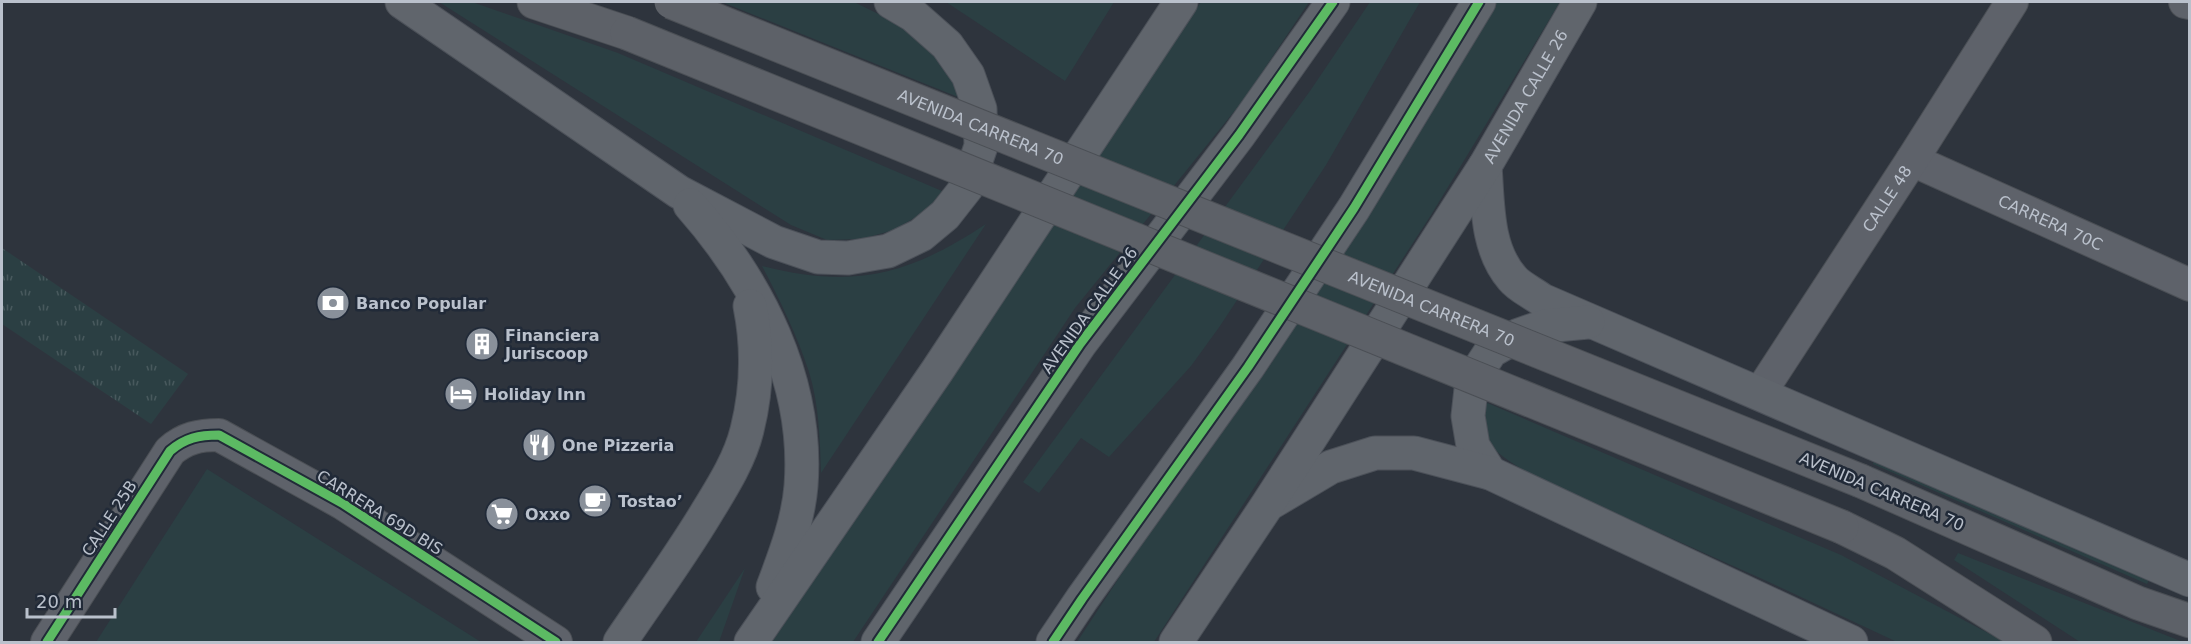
<svg xmlns="http://www.w3.org/2000/svg" width="2191" height="644" font-family="'DejaVu Sans',sans-serif">
<style>
.grass{fill:#2b3f43}
.park{fill:url(#park-tufts)}
.lines{fill:none;stroke-linecap:round;stroke-linejoin:round}
.street-casing{stroke:#4b4f55;stroke-width:34}
.secondary-casing{stroke:#4b4f55;stroke-width:35}
.primary-casing{stroke:#4c5159;stroke-width:35}
.street{stroke:#5e626a;stroke-width:32}
.secondary{stroke:#5d6168;stroke-width:33}
.primary{stroke:#60656c;stroke-width:33}
.secondary-bridge-casing{stroke:#4b4f55;stroke-width:35;stroke-linecap:butt}
.secondary-bridge{stroke:#5d6168;stroke-width:33}
.cycleway-casing{stroke:#212a38;stroke-width:13}
.cycleway{stroke:#5cba63;stroke-width:9}
.labels{text-anchor:middle;stroke-width:5;stroke-linejoin:round;paint-order:stroke}
.street-label{font-size:16px;fill:#bac1cc;stroke:#212a38}
.poi-label{font-size:16px;font-weight:bold;fill:#bac1cc;stroke:#212a38;text-anchor:start}
</style>
<defs>
<pattern id="park-tufts" width="24" height="20" patternUnits="userSpaceOnUse" patternTransform="scale(1.5)"><rect width="24" height="20" fill="#2b3f43"/><path d="M3 7l-1-3M5 7V3M7 7l1-3M15 17l-1-3M17 17v-4M19 17l1-3" fill="none" stroke="#48595d"/></pattern>
</defs>
<rect width="100%" height="100%" fill="#2e343d"/>
<g class="grass">
<path d="M 439,2 L 472,2 L 618,53 L 942,191 L 928,210 L 894,230 L 861,239 L 827,240 L 791,225 Z"/>
<path d="M 722,2 L 854,2 L 915,32 L 940,55 L 963,99 Z"/>
<path d="M 946,2 L 1114,2 L 1065,81 Z"/>
<path d="M 1201,2 L 1309,2 L 1245,98 L 1075,308 L 853,642 L 772,642 L 1031,253 Z"/>
<path d="M 1370,2 L 1420,2 L 1326,165 L 1220,326 L 1191,366 L 1109,457 L 1081,438 L 1039,493 L 1023,482 L 1310,91 Z"/>
<path d="M 1496,2 L 1560,2 L 1431,215 L 1154,642 L 1077,642 L 1134,555 L 1269,367 Z"/>
<path d="M 986,224 L 821,473 C 820,440 819,404 809,372 C 797,335 780,300 762,266 C 854,289 907,276 986,224 Z"/>
<path d="M 1485,402 L 1841,555 L 2005,642 L 1897,642 L 1769,582 L 1535,477 C 1513,463 1482,449 1482,421 C 1481,415 1484,408 1485,402 Z"/>
<path d="M 1876,455 L 2151,576 L 2147,584 L 1873,464 Z"/>
<path d="M 207,469 L 481,642 L 96,642 Z"/>
<path d="M 1958,553 L 2183,642 L 2080,642 L 1954,560 Z"/>
<path d="M 745,568 L 719,642 L 695,642 L 696,642 Z"/>
</g>
<path class="park" d="M 2,248 L 188,374 L 151,424 L 2,324 Z"/>
<g class="lines">
<defs>
<g id="street">
<path d="M 2185,2 L 2190,3"/>
<path id="s1" d="M 1912,160 L 2190,285"/>
<path id="s2" d="M 1760,393 L 1912,160 L 2012,2"/>
<path d="M 47,642 L 170,451 C 185,438 199,435 219,435 L 342,503 L 556,642"/>
</g>
<g id="secondary">
<path d="M 534,2 L 627,33"/>
<path d="M 1861,481 L 2138,603 L 2190,621"/>
<path d="M 1842,527 L 1895,553 L 2035,642"/>
</g>
<g id="primary">
<path d="M 402,2 L 679,192 L 774,242 L 818,257 L 848,258 L 888,251 L 921,235 L 945,215 L 967,187 L 981,146 L 980,109 L 968,75 L 947,45 L 913,15 L 891,2"/>
<path d="M 1485,166 C 1488,204 1486,248 1512,278 C 1519,287 1533,293 1542,300 L 2190,580"/>
<path d="M 690,205 C 758,282 809,381 801,486 C 798,522 785,555 773,587"/>
<path d="M 1490,473 L 1473,446 L 1468,416 L 1472,380 L 1491,351 L 1519,335 L 1545,326 L 1588,322"/>
<path d="M 1272,502 L 1331,467 L 1375,453 L 1414,453 L 1490,473 L 1851,642"/>
<path d="M 620,642 C 649,599 680,557 707,512 C 723,486 740,459 747,430 C 757,390 758,346 750,306"/>
<path d="M 751,642 L 937,371 L 1181,2"/>
<path d="M 878,642 L 1080,344 L 1239,135 L 1333,2"/>
<path d="M 1053,642 L 1082,599 L 1248,367 L 1354,208 L 1479,2"/>
<path id="s3" d="M 1176,642 L 1268,504 L 1485,166 L 1580,2"/>
</g>
</defs>
<use href="#street" class="street-casing"/>
<use href="#secondary" class="secondary-casing"/>
<use href="#primary" class="primary-casing"/>
<use href="#street" class="street"/>
<use href="#secondary" class="secondary"/>
<use href="#primary" class="primary"/>
<defs>
<g id="secondary-bridge">
<path id="s4" d="M 671,2 L 1861,481"/>
<path d="M 627,33 L 1842,527"/>
</g>
</defs>
<use href="#secondary-bridge" class="secondary-bridge-casing"/>
<use href="#secondary-bridge" class="secondary-bridge"/>
<defs>
<g id="cycleway">
<path d="M 47,642 L 170,451 C 185,438 199,435 219,435 L 342,503 L 556,642"/>
<path d="M 878,642 L 1080,344 L 1239,135 L 1333,2"/>
<path d="M 1053,642 L 1082,599 L 1248,367 L 1354,208 L 1479,2"/>
</g>
</defs>
<use href="#cycleway" class="cycleway-casing"/>
<use href="#cycleway" class="cycleway"/>
</g>
<defs>
<symbol id="bank-disc" viewBox="-11 -11 22 22"><circle r="9.5" fill="#89909a" stroke="#212a38"/><path d="M-6-4H6V4H-6ZM0-2.3a2.3 2.3 0 1 0 0 4.6a2.3 2.3 0 1 0 0-4.6Z" fill="#fff"/></symbol>
<symbol id="building-disc" viewBox="-11 -11 22 22"><circle r="9.5" fill="#89909a" stroke="#212a38"/><path d="M-4-6H4V6H1V3H-1V6H-4ZM-2.5-4.3h1.7v1.8h-1.7ZM.8-4.3h1.7v1.8H.8ZM-2.5-1h1.7V.8h-1.7ZM.8-1h1.7V.8H.8Z" fill="#fff"/></symbol>
<symbol id="hotel-disc" viewBox="-11 -11 22 22"><circle r="9.5" fill="#89909a" stroke="#212a38"/><path d="M-6-4.5h1.5V1H6V5H4.5V3h-9V5H-6ZM-4 0a1.8 1.8 0 1 1 3.6 0ZM.5 0V-2.5h3Q6-2.5 6 0Z" fill="#fff"/></symbol>
<symbol id="restaurant-disc" viewBox="-11 -11 22 22"><circle r="9.5" fill="#89909a" stroke="#212a38"/><path d="M-5-6h1v4h1v-4h1v4h1v-4h1v5L-1.5 .5V6h-2V.5L-5-1ZM5-6V6H3V1.5H1.5Q1.5-4 5-6Z" fill="#fff"/></symbol>
<symbol id="cafe-disc" viewBox="-11 -11 22 22"><circle r="9.5" fill="#89909a" stroke="#212a38"/><path d="M-5.5-4.5H6V0H3Q3 3.5 0 3.5H-2.5Q-5.5 3.5-5.5 0ZM3-3.2v2h1.7v-2ZM-6 4.5H4V6H-6Z" fill="#fff"/></symbol>
<symbol id="supermarket-disc" viewBox="-11 -11 22 22"><circle r="9.5" fill="#89909a" stroke="#212a38"/><path d="M-6-5.5h2.5l.6 2H6L4.5 2H-2.5L-4.4-4H-6ZM-1.5 3.2a1.3 1.3 0 1 0 .1 0ZM3 3.2a1.3 1.3 0 1 0 .1 0Z" fill="#fff"/></symbol>
</defs>
<g fill-rule="evenodd">
<use href="#bank-disc" x="314" y="284" width="38" height="38"/>
<use href="#building-disc" x="463" y="325" width="38" height="38"/>
<use href="#hotel-disc" x="442" y="375" width="38" height="38"/>
<use href="#restaurant-disc" x="520" y="426" width="38" height="38"/>
<use href="#cafe-disc" x="576" y="482" width="38" height="38"/>
<use href="#supermarket-disc" x="483" y="495" width="38" height="38"/>
</g>
<g class="labels">
<g class="street-label">
<text dy="6" stroke="none"><textPath href="#s3" startOffset="648">AVENIDA CALLE 26</textPath></text>
<text dy="6" stroke="none"><textPath href="#s4" startOffset="334">AVENIDA CARRERA 70</textPath></text>
<text dy="6" stroke="none"><textPath href="#s2" startOffset="232">CALLE 48</textPath></text>
<text dy="6" stroke="none"><textPath href="#s1" startOffset="152">CARRERA 70C</textPath></text>
<text dy="6" stroke="none"><textPath href="#s4" startOffset="820">AVENIDA CARRERA 70</textPath></text>
<text transform="translate(1089 310) rotate(-54)" y="6">AVENIDA CALLE 26</text>
<text transform="translate(1882 491) rotate(23)" y="6">AVENIDA CARRERA 70</text>
<text transform="translate(380 512) rotate(32)" y="6">CARRERA 69D BIS</text>
<text transform="translate(109 518) rotate(-57)" y="6">CALLE 25B</text>
</g>
<g class="poi-label">
<text x="356" y="309">Banco Popular</text>
<text x="505" y="341">Financiera<tspan x="505" dy="18">Juriscoop</tspan></text>
<text x="484" y="400">Holiday Inn</text>
<text x="562" y="451">One Pizzeria</text>
<text x="618" y="507">Tostao’</text>
<text x="525" y="520">Oxxo</text>
</g>
</g>
<rect width="2191" height="644" fill="none" stroke="#bac1cc" stroke-width="6"/>
<path d="M27 608v9h88v-9" fill="none" stroke="#bac1cc" stroke-width="3"/>
<text x="36" y="608" font-size="18" fill="#bac1cc" stroke="#212a38" stroke-width="4.5" paint-order="stroke">20 m</text>
</svg>
